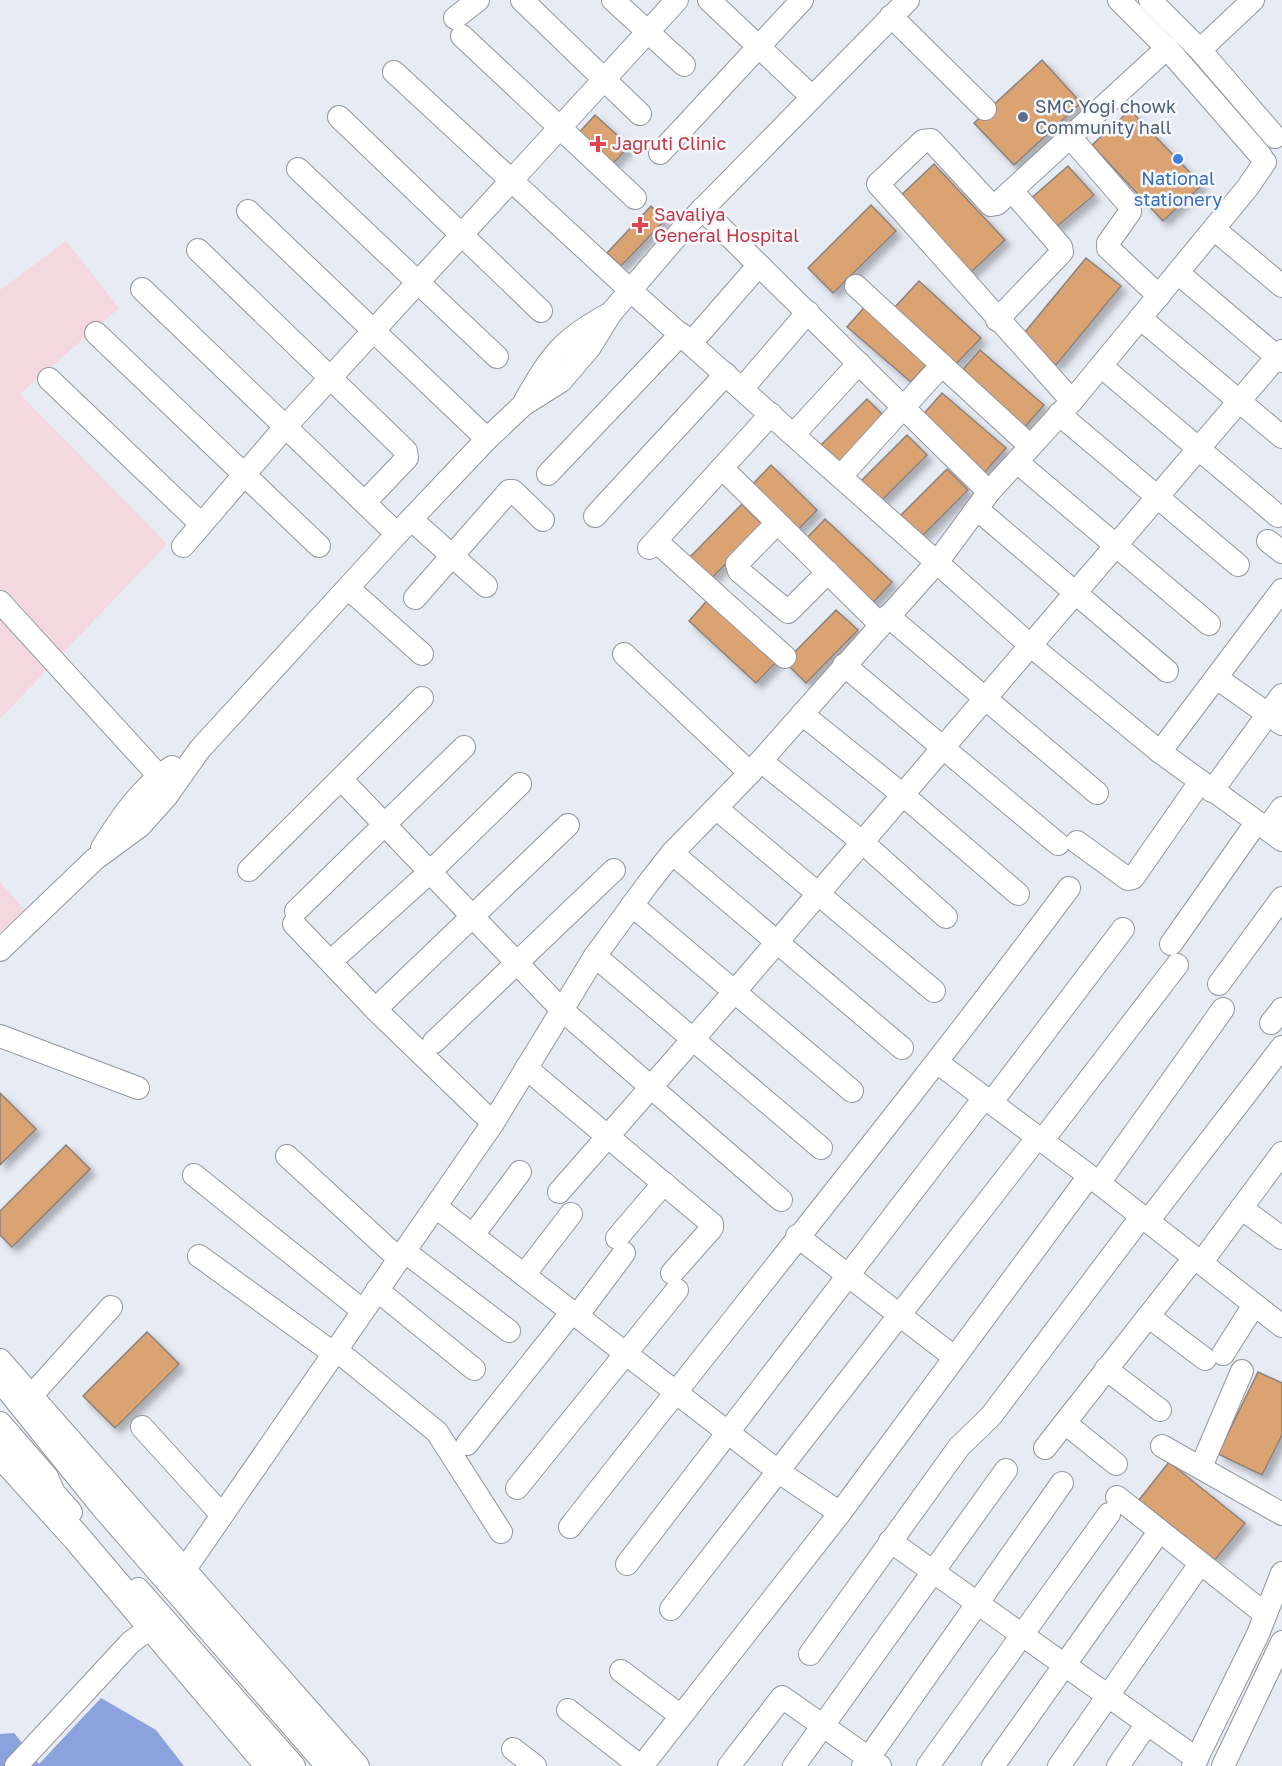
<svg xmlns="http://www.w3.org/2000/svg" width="1282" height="1766" font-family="'Golos Text',sans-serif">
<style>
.commercial{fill:#f3d9df}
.forest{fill:#8ca2df}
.building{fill:#dba272;stroke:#89827c;stroke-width:1.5;filter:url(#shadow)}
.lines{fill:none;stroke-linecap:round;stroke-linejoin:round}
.minor-casing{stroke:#93969f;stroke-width:24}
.major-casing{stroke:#93969f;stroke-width:30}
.minor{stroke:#fff;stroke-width:22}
.major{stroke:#fff;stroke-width:28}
.service-dot{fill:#5c6f8a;stroke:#f6f8fd;stroke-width:2}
.health-dot{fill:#e0444e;stroke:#f6f8fd;stroke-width:2}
.shop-dot{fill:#3f7fe0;stroke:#f6f8fd;stroke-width:2}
.labels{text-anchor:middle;stroke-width:5;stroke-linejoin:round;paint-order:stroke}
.service-label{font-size:18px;fill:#4e5e75;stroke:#f6f8fd;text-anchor:start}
.health-label{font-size:18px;fill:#be3a42;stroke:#f6f8fd;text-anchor:start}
.shop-label{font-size:18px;fill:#366cbe;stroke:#f6f8fd}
</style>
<defs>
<filter id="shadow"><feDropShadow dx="5.5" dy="5.5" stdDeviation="3" flood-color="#0004"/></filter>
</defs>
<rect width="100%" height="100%" fill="#e7ebf4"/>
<g class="commercial">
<path d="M 66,241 L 119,308 L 20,394 L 167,544 L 0,719 L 0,290 Z"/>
<path d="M 0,882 L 25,910 L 0,932 Z"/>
</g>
<path class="forest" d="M 101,1698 L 156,1730 L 184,1766 L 0,1766 L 0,1734 L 14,1733 L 39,1764 Z"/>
<g class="building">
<path d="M 1042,60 L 1081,103 L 1014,165 L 974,123 Z"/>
<path d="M 1130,110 L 1202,185 L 1163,221 L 1092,145 Z"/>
<path d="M 595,115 L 629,146 L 610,167 L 576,136 Z"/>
<path d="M 934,164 L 1005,240 L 967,276 L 896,200 Z"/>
<path d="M 1068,166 L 1094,195 L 1054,229 L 1029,200 Z"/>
<path d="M 871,205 L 896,231 L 833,293 L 808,268 Z"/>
<path d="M 651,206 L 665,220 L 621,266 L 607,253 Z"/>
<path d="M 1086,258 L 1121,286 L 1056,365 L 1021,337 Z"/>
<path d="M 919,281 L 981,338 L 956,364 L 895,307 Z"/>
<path d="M 869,302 L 933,357 L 911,382 L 847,327 Z"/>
<path d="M 980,350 L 1044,405 L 1022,430 L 958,375 Z"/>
<path d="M 942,393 L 1006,448 L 984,473 L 920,418 Z"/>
<path d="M 867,399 L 888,420 L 841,467 L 820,446 Z"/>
<path d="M 907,435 L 927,455 L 880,502 L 860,482 Z"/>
<path d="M 771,465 L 817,510 L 796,532 L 750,487 Z"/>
<path d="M 947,469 L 968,490 L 921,537 L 900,516 Z"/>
<path d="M 742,504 L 763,525 L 712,578 L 690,557 Z"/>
<path d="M 825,519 L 892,582 L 870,606 L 802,543 Z"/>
<path d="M 711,596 L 779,659 L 756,683 L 689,621 Z"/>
<path d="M 836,610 L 858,630 L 806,683 L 785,662 Z"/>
<path d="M 0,1093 L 36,1129 L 0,1165 Z"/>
<path d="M 66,1145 L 90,1169 L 12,1247 L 0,1235 L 0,1211 Z"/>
<path d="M 147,1332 L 179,1364 L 115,1428 L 83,1396 Z"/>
<path d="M 1258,1372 L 1282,1383 L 1282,1435 L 1262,1475 L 1218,1454 Z"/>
<path d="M 1169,1462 L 1245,1523 L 1215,1560 L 1139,1500 Z"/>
</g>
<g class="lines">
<defs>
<g id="minor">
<path d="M 522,0 L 640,114"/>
<path d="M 613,0 L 684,65"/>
<path d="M 709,0 L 811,96"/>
<path d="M 1119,0 L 1167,48 L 1261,156"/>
<path d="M 1150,0 L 1200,50 L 1275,137"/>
<path d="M 891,16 L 985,109"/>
<path d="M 455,18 L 478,0"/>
<path d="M 462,36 L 635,198"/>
<path d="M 1200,50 L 1253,0"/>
<path d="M 394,72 L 630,290 L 1031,646 L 1160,752 L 1282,840"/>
<path d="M 339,117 L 541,311"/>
<path d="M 1070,137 L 1130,206 L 1130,212 L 1108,243 L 1108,248 L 1159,296"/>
<path d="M 660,153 L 802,0"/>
<path d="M 298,169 L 497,357"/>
<path d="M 702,209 L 989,492"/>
<path d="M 248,211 L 487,439"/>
<path d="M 1214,229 L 1282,286"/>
<path d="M 198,250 L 406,451 L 407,458 L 365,502"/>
<path d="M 1178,273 L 1282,361"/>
<path d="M 856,286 L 1029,445"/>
<path d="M 142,289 L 397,534"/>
<path d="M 1140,318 L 1282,437"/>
<path d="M 997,320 L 1062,252 L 1061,247 L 1012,191"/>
<path d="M 96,333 L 319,546"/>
<path d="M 691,343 L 759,265"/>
<path d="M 1101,366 L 1278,516"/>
<path d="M 49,379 L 201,524"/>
<path d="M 742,389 L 808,312"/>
<path d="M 525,401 C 552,354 562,339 611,313"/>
<path d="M 1072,401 L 878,184 L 923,141 L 931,140 L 991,205 L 997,204 L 1167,48"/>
<path d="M 1059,414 L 1238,565"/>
<path d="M 794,434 L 859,363"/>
<path d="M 1017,462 L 1209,624"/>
<path d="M 722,468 L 880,624"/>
<path d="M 548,474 L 681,334"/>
<path d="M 841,476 L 942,365"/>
<path d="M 977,509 L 1167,671"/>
<path d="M 595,516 L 726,374"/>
<path d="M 412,520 L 486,586"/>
<path d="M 777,523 L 737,564 L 739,571 L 788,612 L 828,572"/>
<path d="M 656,541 L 785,657"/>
<path d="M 1268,541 L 1282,552"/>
<path d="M 183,546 L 286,426 L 677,0"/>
<path d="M 649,548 L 771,414"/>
<path d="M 348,588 L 422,654"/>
<path d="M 415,598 L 509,491 L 513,491 L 543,520"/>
<path d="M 0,602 L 159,776"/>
<path d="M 888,616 L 1097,793"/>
<path d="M 624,654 L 750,773"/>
<path d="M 844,665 L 1058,844"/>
<path d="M 1218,679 L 1282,724"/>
<path d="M 802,714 L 903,795 L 1018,894"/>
<path d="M 1160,752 L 1282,590"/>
<path d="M 761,761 L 861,841 L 946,917"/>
<path d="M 341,779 L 562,1010 L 781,1200"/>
<path d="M 1212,791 L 1282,695"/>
<path d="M 716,808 L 934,991"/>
<path d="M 1267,829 L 1282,808"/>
<path d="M 1077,842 L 1128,879 L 1133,878 L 1200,782"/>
<path d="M 102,848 C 121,817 141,788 172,767"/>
<path d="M 672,853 L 902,1048"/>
<path d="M 249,870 L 422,698"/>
<path d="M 632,905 L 852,1091"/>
<path d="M 296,911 L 464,747"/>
<path d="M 294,924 L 376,1010 L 493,1123"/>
<path d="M 1171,944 L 1256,823"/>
<path d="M 0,950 L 95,859 L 140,826 L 166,797 L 200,749 L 397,534 L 487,439 L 523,405 L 561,381 L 590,347 L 611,313 L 683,229 L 908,0"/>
<path d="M 340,953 L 431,871 L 520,784"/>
<path d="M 595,956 L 821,1148"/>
<path d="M 1219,984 L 1282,898"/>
<path d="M 384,1001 L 568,825"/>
<path d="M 1271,1023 L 1282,1009"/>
<path d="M 0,1036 L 138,1088"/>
<path d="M 434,1042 L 614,870"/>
<path d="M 938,1063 L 1099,1183 L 1282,1326"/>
<path d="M 526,1068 L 712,1224 L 712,1228 L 672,1273"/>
<path d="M 991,1103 L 1123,929"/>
<path d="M 1042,1141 L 1177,965"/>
<path d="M 287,1156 L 399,1259"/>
<path d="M 194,1175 L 363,1311"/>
<path d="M 1099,1183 L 1223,1009"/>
<path d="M 559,1192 L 736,990 L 1282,351"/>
<path d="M 436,1207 L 779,1472 L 840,1513"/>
<path d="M 1241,1208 L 1282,1238"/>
<path d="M 1148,1221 L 1282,1047"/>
<path d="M 473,1235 L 520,1172"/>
<path d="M 797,1236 L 954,1357"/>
<path d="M 617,1238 L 664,1183"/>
<path d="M 404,1251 L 509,1331"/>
<path d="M 199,1256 L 333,1353"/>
<path d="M 1201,1263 L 1282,1153"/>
<path d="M 524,1275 L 571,1214"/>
<path d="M 377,1290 L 474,1369"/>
<path d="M 577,1316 L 624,1253"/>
<path d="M 1148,1316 L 1205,1359"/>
<path d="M 335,1349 L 437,1432 L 501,1532"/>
<path d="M 1223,1354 L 1254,1305"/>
<path d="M 0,1360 L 358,1766"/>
<path d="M 1106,1369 L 1160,1410"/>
<path d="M 32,1395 L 111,1307"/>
<path d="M 0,1423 L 47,1477 L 54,1493 L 71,1512"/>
<path d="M 1065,1423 L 1116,1464"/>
<path d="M 142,1427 L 221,1514"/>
<path d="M 467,1444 L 572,1312"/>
<path d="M 1162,1446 L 1282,1514"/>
<path d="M 1045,1448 L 1194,1258"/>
<path d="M 1201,1467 L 1242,1371"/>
<path d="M 517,1488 L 677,1290"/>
<path d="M 1117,1497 L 1265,1614"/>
<path d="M 570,1527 C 736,1314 907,1105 1069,888"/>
<path d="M 890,1541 L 1197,1759"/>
<path d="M 627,1564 L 984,1098"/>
<path d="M 174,1585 L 493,1123 L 595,956 L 647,885 L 672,853 L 750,773 L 938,561 L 989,492 L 1072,401 L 1248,187 L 1265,162"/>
<path d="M 138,1589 L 294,1766"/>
<path d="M 671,1609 L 1037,1138"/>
<path d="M 810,1654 L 959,1447 L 991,1416 L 1142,1216"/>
<path d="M 621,1671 L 681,1716"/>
<path d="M 568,1710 L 640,1766"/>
<path d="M 513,1749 L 535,1766"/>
<path d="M 16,1766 L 131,1642 L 152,1627"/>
<path d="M 642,1766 L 840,1513 L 1089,1176"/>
<path d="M 729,1766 L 782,1697 L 880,1766"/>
<path d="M 794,1766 L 1006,1470"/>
<path d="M 863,1766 L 1062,1483"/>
<path d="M 928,1766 L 1109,1514"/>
<path d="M 993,1766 L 1154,1539"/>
<path d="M 1059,1766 L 1195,1571"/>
<path d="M 1118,1766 L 1146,1725"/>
<path d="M 1193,1766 L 1258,1634 L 1282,1573"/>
<path d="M 1223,1766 L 1282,1642"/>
</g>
<g id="major">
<path d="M 0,1376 L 104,1505 L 331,1766"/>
<path d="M 0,1453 L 76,1537 L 270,1766"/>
</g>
</defs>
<use href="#minor" class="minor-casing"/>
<use href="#major" class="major-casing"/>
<use href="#minor" class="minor"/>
<use href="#major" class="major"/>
</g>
<circle class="service-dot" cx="1023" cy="117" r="6"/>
<g class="health-dot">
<path d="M595 135h6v6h6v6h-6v6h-6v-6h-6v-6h6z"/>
<path d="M637 216h6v6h6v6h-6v6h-6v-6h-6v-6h6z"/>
</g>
<circle class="shop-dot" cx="1178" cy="159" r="6"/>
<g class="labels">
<g class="service-label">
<text x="1035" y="113">SMC Yogi chowk<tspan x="1035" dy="21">Community hall</tspan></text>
</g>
<g class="health-label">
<text x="612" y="150">Jagruti Clinic</text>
<text x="654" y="221">Savaliya<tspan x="654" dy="21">General Hospital</tspan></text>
</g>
<g class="shop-label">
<text x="1178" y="185">National<tspan x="1178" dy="21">stationery</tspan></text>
</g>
</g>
</svg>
